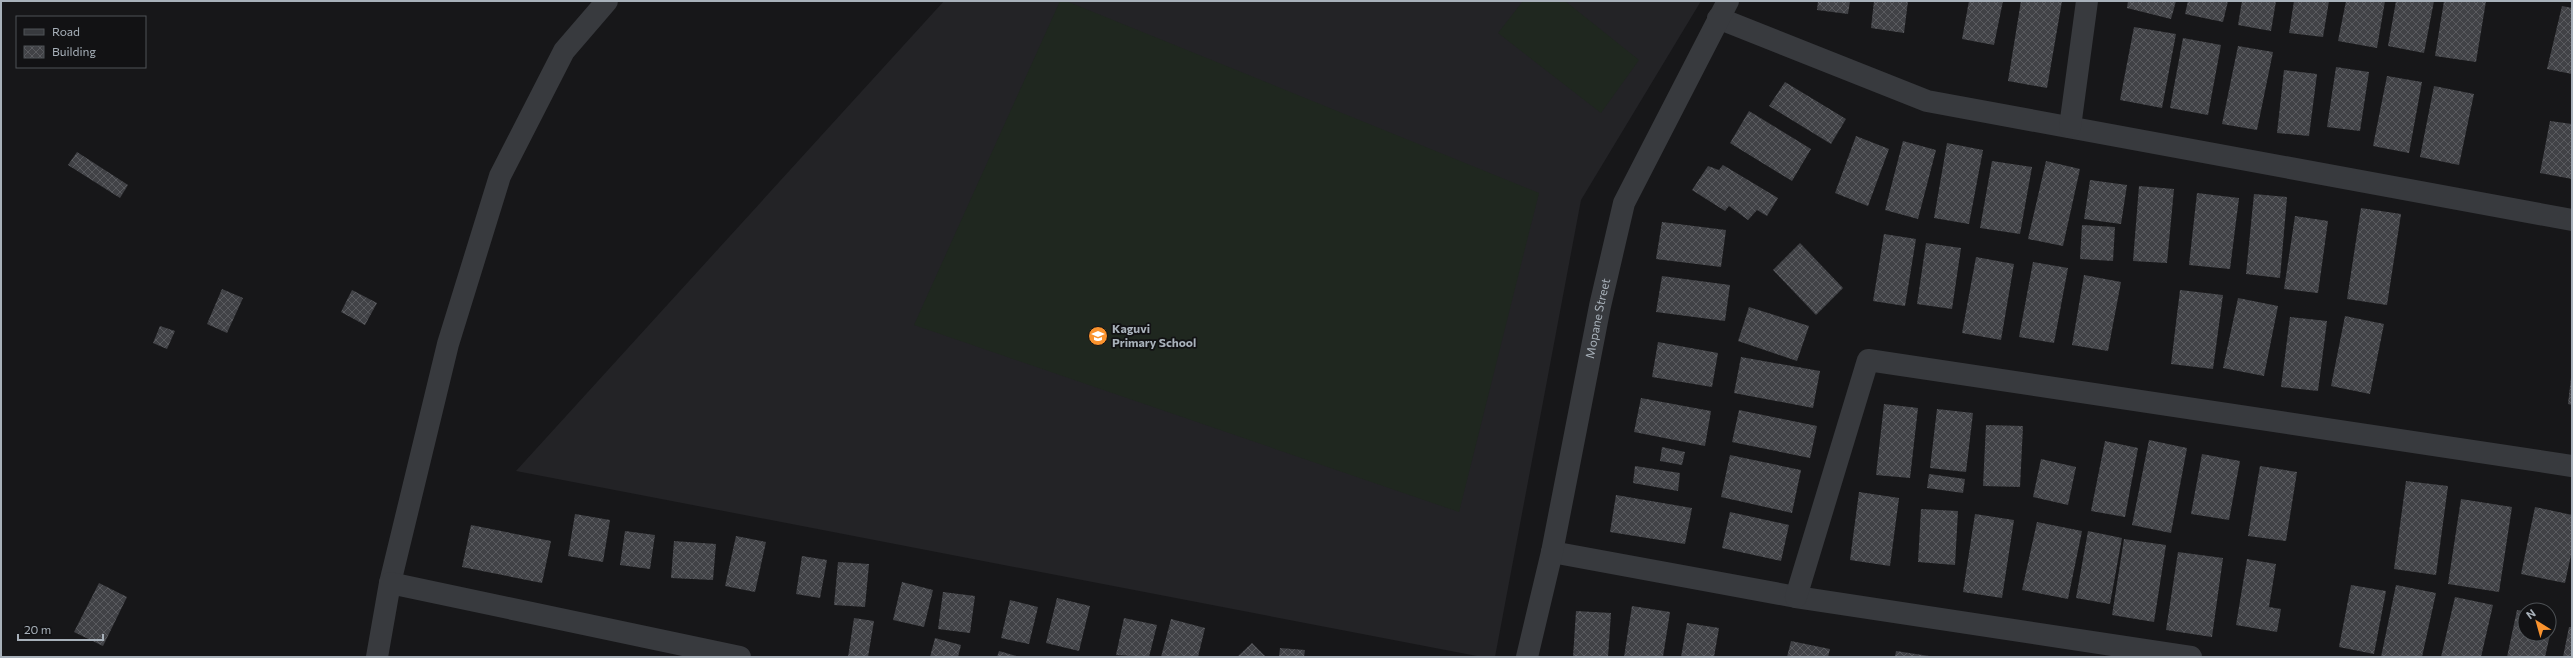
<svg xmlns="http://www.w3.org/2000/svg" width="2573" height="658" font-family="Commissioner,sans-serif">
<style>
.built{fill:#232326}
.pitch{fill:#1f271f}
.building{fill:url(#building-cross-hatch)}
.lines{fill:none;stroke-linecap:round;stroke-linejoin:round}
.minor{stroke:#383a3e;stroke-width:22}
.labels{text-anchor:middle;stroke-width:3.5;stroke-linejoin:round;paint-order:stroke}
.street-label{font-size:12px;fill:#a8b1ba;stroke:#121214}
.poi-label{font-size:12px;font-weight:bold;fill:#a8b1ba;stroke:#121214;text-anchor:start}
</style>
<defs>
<pattern id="building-cross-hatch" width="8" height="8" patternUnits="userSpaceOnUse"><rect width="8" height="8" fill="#414246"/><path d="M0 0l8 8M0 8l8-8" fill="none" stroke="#5a5b5f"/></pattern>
</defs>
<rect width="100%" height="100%" fill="#171719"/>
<path class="built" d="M 944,1 L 1701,1 L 1581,200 L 1495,657 L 1482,657 L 516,471 Z"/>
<g class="pitch">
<path d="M 1060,1 L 1066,1 L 1539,193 L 1459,512 L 914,325 Z"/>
<path d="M 1523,1 L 1565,1 L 1639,60 L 1601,113 L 1498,33 Z"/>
</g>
<g class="building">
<path d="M 1818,1 L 1850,1 L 1848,14 L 1817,10 Z"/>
<path d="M 1874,1 L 1908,1 L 1904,33 L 1871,28 Z"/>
<path d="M 1969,1 L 2003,1 L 1994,45 L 1962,39 Z"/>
<path d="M 2021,1 L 2062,1 L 2047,88 L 2008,81 Z"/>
<path d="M 2128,1 L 2176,1 L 2171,19 L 2127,8 Z"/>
<path d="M 2188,1 L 2228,1 L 2223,22 L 2185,14 Z"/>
<path d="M 2242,1 L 2276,1 L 2271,31 L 2238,25 Z"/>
<path d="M 2294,1 L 2329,1 L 2323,37 L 2289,33 Z"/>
<path d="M 2346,1 L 2385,1 L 2377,48 L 2338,41 Z"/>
<path d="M 2396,1 L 2434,1 L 2424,53 L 2388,46 Z"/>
<path d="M 2444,1 L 2486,1 L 2476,62 L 2435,56 Z"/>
<path d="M 2562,6 L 2572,8 L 2572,74 L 2547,69 Z"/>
<path d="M 2134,27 L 2176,34 L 2162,108 L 2120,100 Z"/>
<path d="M 2183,38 L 2221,45 L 2208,115 L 2170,108 Z"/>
<path d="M 2238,46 L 2273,52 L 2257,130 L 2222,124 Z"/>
<path d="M 2336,67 L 2369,72 L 2360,131 L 2327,127 Z"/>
<path d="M 2284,70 L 2317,74 L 2309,136 L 2277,133 Z"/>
<path d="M 2387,76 L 2422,82 L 2409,153 L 2373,146 Z"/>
<path d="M 1785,82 L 1846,119 L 1831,144 L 1769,106 Z"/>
<path d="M 2434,86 L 2474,94 L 2459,165 L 2420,157 Z"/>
<path d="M 1749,111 L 1811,149 L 1792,181 L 1730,143 Z"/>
<path d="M 2550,121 L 2572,124 L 2572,179 L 2540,173 Z"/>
<path d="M 1856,136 L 1889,149 L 1868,206 L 1835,193 Z"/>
<path d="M 1903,141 L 1936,150 L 1918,219 L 1885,210 Z"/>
<path d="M 1947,143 L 1983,150 L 1969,224 L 1934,218 Z"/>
<path d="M 77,152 L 128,185 L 120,198 L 68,165 Z"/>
<path d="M 1992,161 L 2032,167 L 2020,234 L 1980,228 Z"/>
<path d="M 2046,161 L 2080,169 L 2063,246 L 2028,239 Z"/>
<path d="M 1723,165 L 1778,198 L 1767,216 L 1757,210 L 1748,220 L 1729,206 L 1725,211 L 1692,190 L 1708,166 L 1719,170 Z"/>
<path d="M 2090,180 L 2127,185 L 2121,224 L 2084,219 Z"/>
<path d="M 2139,186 L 2174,189 L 2167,263 L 2133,261 Z"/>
<path d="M 2197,193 L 2239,198 L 2230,269 L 2189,265 Z"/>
<path d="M 2254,194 L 2287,197 L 2280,278 L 2246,274 Z"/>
<path d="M 2361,208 L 2401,214 L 2387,305 L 2347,299 Z"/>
<path d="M 2295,216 L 2328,221 L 2318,293 L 2284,289 Z"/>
<path d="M 1662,222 L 1726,230 L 1721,267 L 1656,259 Z"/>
<path d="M 2082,225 L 2115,227 L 2113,261 L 2080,259 Z"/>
<path d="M 1884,234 L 1916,239 L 1905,306 L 1873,301 Z"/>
<path d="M 1800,243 L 1843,288 L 1816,315 L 1773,270 Z"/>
<path d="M 1926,243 L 1961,248 L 1952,309 L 1917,304 Z"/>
<path d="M 1976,257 L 2014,264 L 2001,340 L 1962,333 Z"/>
<path d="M 2033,262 L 2068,268 L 2054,343 L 2019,337 Z"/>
<path d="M 2084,275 L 2121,282 L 2108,351 L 2072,345 Z"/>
<path d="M 1662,276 L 1730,285 L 1725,321 L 1656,312 Z"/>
<path d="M 222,289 L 243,298 L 227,333 L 207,324 Z"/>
<path d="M 352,290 L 377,303 L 365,325 L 341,312 Z"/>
<path d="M 2180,290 L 2223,295 L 2213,369 L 2171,364 Z"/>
<path d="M 2238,298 L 2278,306 L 2264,376 L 2223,368 Z"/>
<path d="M 1749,307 L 1809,326 L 1797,361 L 1738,341 Z"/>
<path d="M 2345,316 L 2384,324 L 2370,394 L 2331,386 Z"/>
<path d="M 2290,317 L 2327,321 L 2318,391 L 2281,387 Z"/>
<path d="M 160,326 L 175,331 L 167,349 L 153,343 Z"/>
<path d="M 1658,342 L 1718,353 L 1712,387 L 1652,377 Z"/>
<path d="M 1741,357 L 1820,371 L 1813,408 L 1734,393 Z"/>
<path d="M 2571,378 L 2572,378 L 2572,405 L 2568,404 Z"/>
<path d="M 1641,398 L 1711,411 L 1705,446 L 1634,432 Z"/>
<path d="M 1884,404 L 1918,408 L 1910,478 L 1876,475 Z"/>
<path d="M 1937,409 L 1973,413 L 1966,472 L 1930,468 Z"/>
<path d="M 1739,410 L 1817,426 L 1810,458 L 1732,442 Z"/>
<path d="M 1986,425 L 2023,426 L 2020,487 L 1983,486 Z"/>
<path d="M 2149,440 L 2187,448 L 2171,533 L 2132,525 Z"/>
<path d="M 2105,441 L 2138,448 L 2125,517 L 2091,511 Z"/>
<path d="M 1662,447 L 1685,452 L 1682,465 L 1660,461 Z"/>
<path d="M 2202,454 L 2240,461 L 2229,520 L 2191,514 Z"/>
<path d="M 1730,455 L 1801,470 L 1792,513 L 1721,497 Z"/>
<path d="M 2041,459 L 2076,467 L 2068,505 L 2033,497 Z"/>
<path d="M 1635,466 L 1680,473 L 1678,491 L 1633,483 Z"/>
<path d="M 2260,466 L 2297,472 L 2286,541 L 2248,536 Z"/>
<path d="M 1929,474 L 1965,479 L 1963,493 L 1927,488 Z"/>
<path d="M 2406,481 L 2448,486 L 2436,575 L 2394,569 Z"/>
<path d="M 1859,492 L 1899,498 L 1890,566 L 1850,560 Z"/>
<path d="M 1616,495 L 1692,508 L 1685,544 L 1610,532 Z"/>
<path d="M 2461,499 L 2512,507 L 2499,592 L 2448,584 Z"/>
<path d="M 2535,507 L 2572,515 L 2572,550 L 2565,583 L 2521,574 Z"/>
<path d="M 1921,509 L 1958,511 L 1955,565 L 1918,562 Z"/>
<path d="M 1730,512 L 1789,525 L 1781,561 L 1722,548 Z"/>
<path d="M 575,514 L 610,520 L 603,562 L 568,556 Z"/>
<path d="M 1975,514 L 2014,520 L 2002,598 L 1963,592 Z"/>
<path d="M 2037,522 L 2082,531 L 2068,599 L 2022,590 Z"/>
<path d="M 471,525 L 551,541 L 542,583 L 462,567 Z"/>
<path d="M 625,531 L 655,535 L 650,569 L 620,565 Z"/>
<path d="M 2088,531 L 2122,538 L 2110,604 L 2076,598 Z"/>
<path d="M 736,536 L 766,542 L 755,592 L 725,586 Z"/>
<path d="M 2124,539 L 2166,545 L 2154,622 L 2112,615 Z"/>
<path d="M 674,541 L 716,544 L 713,580 L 671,578 Z"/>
<path d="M 2178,552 L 2223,558 L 2212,637 L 2166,630 Z"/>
<path d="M 802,556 L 827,560 L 820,598 L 796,594 Z"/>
<path d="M 2247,559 L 2276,564 L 2269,607 L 2281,609 L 2277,632 L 2236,625 Z"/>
<path d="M 838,562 L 869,564 L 865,607 L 834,605 Z"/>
<path d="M 902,582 L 933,590 L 924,627 L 893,620 Z"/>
<path d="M 99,583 L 127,597 L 103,646 L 74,632 Z"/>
<path d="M 2351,585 L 2386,591 L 2374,654 L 2339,647 Z"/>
<path d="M 2396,585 L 2436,593 L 2422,657 L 2381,657 Z"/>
<path d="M 943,592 L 975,596 L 970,633 L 938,629 Z"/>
<path d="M 2455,597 L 2493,605 L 2481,657 L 2441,657 Z"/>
<path d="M 1057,598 L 1090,606 L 1079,651 L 1046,643 Z"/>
<path d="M 1010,600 L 1038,607 L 1029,644 L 1001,638 Z"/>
<path d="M 1632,606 L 1670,612 L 1663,657 L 1624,657 Z"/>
<path d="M 2517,610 L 2525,611 L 2525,634 L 2549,634 L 2549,616 L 2554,617 L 2545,657 L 2507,657 Z"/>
<path d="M 1576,611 L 1611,613 L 1608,657 L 1573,657 Z"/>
<path d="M 854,618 L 874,621 L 868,657 L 848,657 Z"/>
<path d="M 1124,618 L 1157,625 L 1149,657 L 1116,655 Z"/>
<path d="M 1171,619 L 1205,628 L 1198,657 L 1161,657 Z"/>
<path d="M 1687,623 L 1719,628 L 1714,657 L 1681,657 Z"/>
<path d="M 2569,627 L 2572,627 L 2572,657 L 2563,657 Z"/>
<path d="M 935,638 L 961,645 L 958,657 L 930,657 Z"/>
<path d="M 1791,641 L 1830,649 L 1828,657 L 1787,657 Z"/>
<path d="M 1252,643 L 1266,657 L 1237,657 Z"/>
<path d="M 1280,648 L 1305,650 L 1304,657 L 1279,657 Z"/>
<path d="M 999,651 L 1020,657 L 997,657 Z"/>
<path d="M 1896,651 L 1929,656 L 1929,657 L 1895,657 Z"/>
</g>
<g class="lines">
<g class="minor">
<path d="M 1718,18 L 1927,101 L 2572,220"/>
<path d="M 2070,127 L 2087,1"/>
<path d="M 1552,552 L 1796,597 L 2191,657"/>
<path d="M 390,583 L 448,344 L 500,176 L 564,51 L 607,1"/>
<path d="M 1796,597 L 1868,360 L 2572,466"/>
<path d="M 377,657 L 390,583 L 740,657"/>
<path id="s1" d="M 1527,657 L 1552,552 L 1600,306 L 1624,203 L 1728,1"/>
</g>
</g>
<defs>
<symbol id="school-disc" viewBox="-11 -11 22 22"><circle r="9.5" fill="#fa932e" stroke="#121214"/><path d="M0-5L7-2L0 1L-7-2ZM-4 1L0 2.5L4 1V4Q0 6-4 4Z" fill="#fff"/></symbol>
</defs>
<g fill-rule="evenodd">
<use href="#school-disc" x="1087" y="325" width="22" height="22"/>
</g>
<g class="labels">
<g class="street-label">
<text dy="4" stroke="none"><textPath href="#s1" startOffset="346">Mopane Street</textPath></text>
</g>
<g class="poi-label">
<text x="1112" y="333">Kaguvi<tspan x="1112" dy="14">Primary School</tspan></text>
</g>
</g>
<rect width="2573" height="658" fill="none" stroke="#a8b1ba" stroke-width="4"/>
<rect x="16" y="16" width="130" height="52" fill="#121214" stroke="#4e5256"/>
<rect x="24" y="29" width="20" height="6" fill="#383a3e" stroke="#4e5256"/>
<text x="52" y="36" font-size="12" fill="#a8b1ba">Road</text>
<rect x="24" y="46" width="20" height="12" fill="url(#building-cross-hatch)" stroke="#4e5256"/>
<text x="52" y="56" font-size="12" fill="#a8b1ba">Building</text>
<g transform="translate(2537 622) rotate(323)"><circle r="19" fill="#121214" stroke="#4e5256"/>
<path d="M0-3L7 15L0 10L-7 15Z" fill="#fa932e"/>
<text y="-6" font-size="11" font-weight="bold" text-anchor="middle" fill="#a8b1ba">N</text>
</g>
<path d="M18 634v6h85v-6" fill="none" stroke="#a8b1ba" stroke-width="2"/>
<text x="24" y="634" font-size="12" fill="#a8b1ba" stroke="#121214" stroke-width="3" paint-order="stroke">20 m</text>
</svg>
